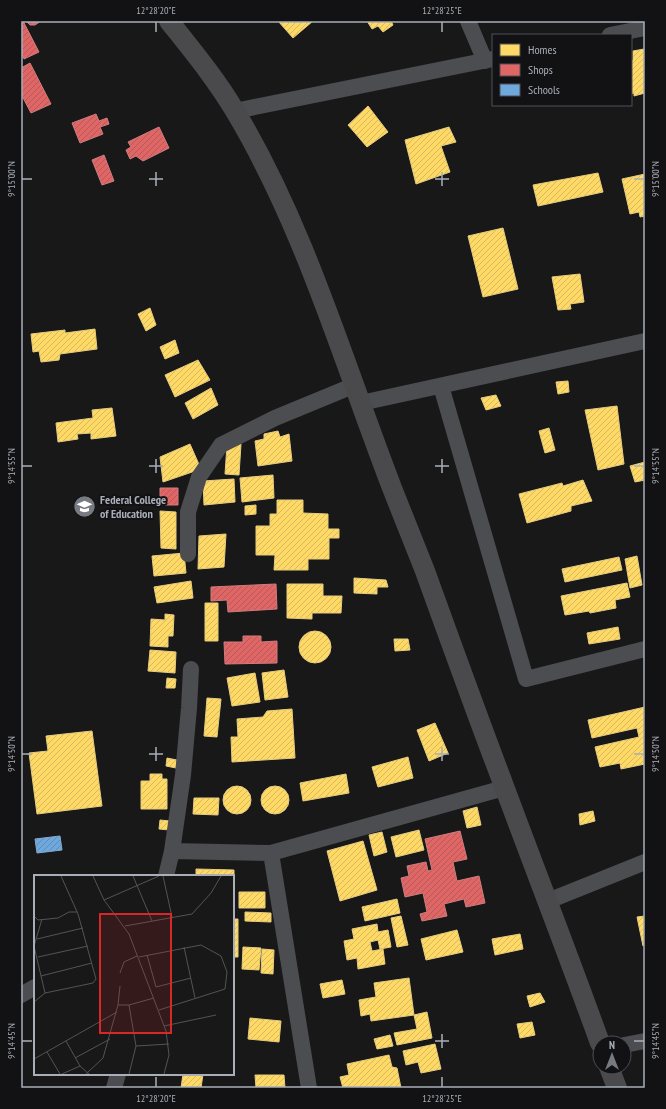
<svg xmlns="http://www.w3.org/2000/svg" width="666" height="1109" font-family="'PT Sans Narrow',sans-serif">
	<defs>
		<pattern id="homes-hatch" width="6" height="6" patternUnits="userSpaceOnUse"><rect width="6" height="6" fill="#ffd966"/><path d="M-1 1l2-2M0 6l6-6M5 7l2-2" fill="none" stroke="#d6b85d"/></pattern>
		<pattern id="shops-hatch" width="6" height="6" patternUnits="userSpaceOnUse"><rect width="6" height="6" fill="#e06666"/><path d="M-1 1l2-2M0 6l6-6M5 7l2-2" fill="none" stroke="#b55a5a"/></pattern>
		<pattern id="schools-hatch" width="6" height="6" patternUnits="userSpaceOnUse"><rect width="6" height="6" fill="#6fa8dc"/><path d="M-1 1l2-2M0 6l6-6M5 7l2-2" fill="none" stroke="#608bb3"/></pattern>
	</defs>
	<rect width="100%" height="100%" fill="#181818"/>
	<path fill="url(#homes-hatch)" stroke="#e5cc7f" d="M278 21H313L293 38Z
		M367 21H391L393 25 383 32 378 26 372 29Z
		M644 49 645 51V93L634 96V93L631 94V61L633 60V51Z
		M368 106 388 132 367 147 348 125Z
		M449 127 456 142 441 146 450 172 416 184 405 140Z
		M598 173 603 192 538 206 533 185Z
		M645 174V216L640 217 639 212 630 214 622 179Z
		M503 228 518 289 483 297 468 236Z
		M580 274 584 302 570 304 571 309 558 310 552 277Z
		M150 308 156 325 146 331 138 314Z
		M95 329 97 349 60 354 59 360 41 362 39 351 33 352 31 334 65 330V333Z
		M175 340 179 353 165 359 160 347Z
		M198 360 210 380 175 397 165 375Z
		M568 381 569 392 558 394 556 382Z
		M211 388 218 405 193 419 185 403Z
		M496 395 501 406 486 410 481 398Z
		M617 406 624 464 598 470 585 410Z
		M112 408 116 436 91 439V433L77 434 78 439 58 442 56 423 93 418 92 410Z
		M549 428 555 450 545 453 539 431Z
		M278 431 280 437 289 434 292 461 258 466 255 441 264 439V434Z
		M190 444 201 469 163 482 160 457Z
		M241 444 239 475 225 474 227 445Z
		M645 462V480L635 482 630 466Z
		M273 475 274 498 242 502 240 478Z
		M234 479 235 502 204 505 203 481Z
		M583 480 592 501 571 506V511L527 523 519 494 562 483 563 486Z
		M277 500H303V513L328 514V529H339V538H329V559H308V570H274L275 555H256V526H270V514H277Z
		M256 505V514L245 515V506Z
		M160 511 176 512V549L161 548Z
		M226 534 224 567 198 569 199 536Z
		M184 553 186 573 154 576 152 556Z
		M637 556 642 585 630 588 625 559Z
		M619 557 622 570 565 582 562 569Z
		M354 578 386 580 388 587H377V594L354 593Z
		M191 581 193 598 157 603 154 587Z
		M627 583 630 597 615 600 616 608 590 613 589 611 565 615 561 596Z
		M287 584H323V596H342L341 613H312V619L287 618Z
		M205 603H218V641H205Z
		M165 614 174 615 173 636H168V647L150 646 151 619 165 620Z
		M618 627 620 639 589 644 587 633Z
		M299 647a16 16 0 1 1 32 0a16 16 0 1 1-32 0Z
		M394 639H408L410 650 395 651Z
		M150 650 176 652 175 673 148 671Z
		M284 670 288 697 265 700 262 673Z
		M255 673 260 702 232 706 227 678Z
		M167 678 176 679 175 688H166Z
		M207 698 221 699 217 737 204 736Z
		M645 707V764L621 769 620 763 600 767 595 747 639 737 637 728 592 738 588 720Z
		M292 709 295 758 232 762 231 737H238L237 719 263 717 267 711Z
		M435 723 448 753 429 761 417 730Z
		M92 731 102 806 37 814 29 753 48 751 46 736Z
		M408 757 413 778 378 787 372 767Z
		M167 758 177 760 176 768 166 766Z
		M150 774H162V779H167V809H141V781H150Z
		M346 774 349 793 303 801 300 783Z
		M261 800a14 14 0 1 1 28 0a14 14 0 1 1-28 0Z
		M223 800a14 14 0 1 1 28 0a14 14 0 1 1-28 0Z
		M194 798H219L218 815 193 814Z
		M477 807 481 825 467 828 463 811Z
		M593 811 595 821 580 825 579 814Z
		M160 820 170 821 169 830 159 829Z
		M419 830 424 850 396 857 391 837Z
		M382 832 387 852 374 856 369 835Z
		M363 841 377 890 340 901 327 851Z
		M196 869 234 870V911L233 876H196Z
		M239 892H265V908H239Z
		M397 899 400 913 365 921 362 907Z
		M245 912 271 913V922L245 921Z
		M401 916 408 945 397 947 391 918Z
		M645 916V945L643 946 637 917Z
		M233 919H238V957H233Z
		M377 924 378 932 388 930 391 947 380 949 378 940 370 942 372 951 383 949 385 964 358 969 357 958 347 960 344 941 354 939 352 929Z
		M457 930 463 952 426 960 421 939Z
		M520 934 523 949 495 955 492 939Z
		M243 947 261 948 259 970 242 969Z
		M262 949 274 950 273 974 261 973Z
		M409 978 414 1015 371 1021 370 1014 361 1016 359 1000 376 997 374 983Z
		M342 980 345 994 323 998 320 984Z
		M540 993 545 1002 530 1007 527 996Z
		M427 1012 432 1038 397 1045 394 1033 417 1029 414 1015Z
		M250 1018 281 1021 279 1042 248 1039Z
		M532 1022 535 1035 520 1038 517 1024Z
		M390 1035 393 1046 377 1049 374 1039Z
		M435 1044 441 1069 421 1073 418 1062 406 1065 403 1051Z
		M389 1055 392 1067 397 1068 401 1088H343L340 1077 349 1075 347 1064Z
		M183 1074H203L201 1088H181Z
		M255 1075H284L285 1088H256Z"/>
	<path fill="url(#shops-hatch)" stroke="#d07c7f" d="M21 21H23L39 52 24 59 21 52Z
		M26 21H41L35 25H30Z
		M30 63 51 104 31 113 21 94V68Z
		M96 114 99 121 107 118 109 124 100 127 103 134 80 143 72 123Z
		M159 127 169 148 143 161 136 156 130 159 126 150 131 147 128 142Z
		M104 155 114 181 102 185 92 160Z
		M160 488H178V505H160Z
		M276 584 277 609 228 612 227 600 211 601V587Z
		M243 636H261V642L277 641V663L225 664 224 642H243Z
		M460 831 467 859 453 862 457 881 479 876 485 903 466 907 464 899 444 904 447 916 422 921 420 914 427 912 423 893 405 897 401 878 409 876 407 866 426 862 428 871 432 870 425 839Z"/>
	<path fill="url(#schools-hatch)" stroke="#80aad2" d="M60 836 62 850 37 853 35 839Z"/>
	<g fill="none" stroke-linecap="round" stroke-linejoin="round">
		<path stroke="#4c4d51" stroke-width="16" d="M468 21 485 61
			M610 35 645 28
			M235 111 493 59
			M441 386 526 679 645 649
			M361 403 645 341
			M188 554V512L199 477 221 445 275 418 355 385
			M172 851 183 775 189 708 191 669
			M271 853 309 1088
			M166 876 172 851 271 853 504 788
			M548 901 645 862
			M21 995 35 987
			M624 1045 645 1041
			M114 1088 118 1074"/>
		<path stroke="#4a4a4d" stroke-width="20" d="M169 21C192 50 216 79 235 111 305 228 343 361 392 488 403 515 414 543 425 571 451 643 477 715 504 786 536 872 569 957 600 1043
			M609 1067 617 1088"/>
	</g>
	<path fill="none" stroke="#a9aeb9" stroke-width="1.5" d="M156 22V32M442 22V32M156 172V186M442 172V186M22 179H32M149 179H163M435 179H449M634 179H644M156 459V473M442 459V473M22 466H32M149 466H163M435 466H449M634 466H644M156 747V761M442 747V761M22 754H32M149 754H163M435 754H449M634 754H644M442 1034V1048M22 1041H32M435 1041H449M634 1041H644M156 1077V1087M442 1077V1087"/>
	<defs>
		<symbol id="school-disc" viewBox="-11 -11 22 22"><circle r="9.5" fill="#767a81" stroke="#121214"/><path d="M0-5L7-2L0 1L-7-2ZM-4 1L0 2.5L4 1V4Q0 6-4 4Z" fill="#fff"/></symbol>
	</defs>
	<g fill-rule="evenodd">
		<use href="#school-disc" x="72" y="494" width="25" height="25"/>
	</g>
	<g text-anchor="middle" stroke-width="4" stroke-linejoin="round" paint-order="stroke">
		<g font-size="12" font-weight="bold" fill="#a9aeb9" stroke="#121214" text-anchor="start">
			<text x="100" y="504">Federal College<tspan x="100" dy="14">of Education</tspan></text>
		</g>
	</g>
	<g transform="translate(34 875)">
		<rect width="200" height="200" fill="#181818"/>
		<path fill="none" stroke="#525458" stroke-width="1" d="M59 1 70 25 95 59 132 156 135 180 130 199M99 1 118 46M129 1 138 42M70 25 125 1M0 41 4 45 24 43 35 37H43M8 44 0 71 11 118M91 51 158 39 177 18 187 1M3 64 49 53M150 72 161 123M113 80 122 112 157 103M4 82 54 71M105 82 167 70 187 81 193 97 191 114 125 135M86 98 90 87 103 81M7 101 58 88M0 127 11 118 59 108 62 104 44 39 27 1M84 130 86 111M95 130 102 171 95 199M130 151 182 140M32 166 46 191 55 199M102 171 135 169M13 177 26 199M41 183 76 164M0 184 83 137M28 199 46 191M52 199 69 183 84 130H95L120 123"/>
		<path fill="#d62828" fill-opacity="0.15" stroke="#d62828" stroke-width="2" d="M66 39H137V158H66Z"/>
		<rect width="200" height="200" fill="none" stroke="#a9aeb9" stroke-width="2"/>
	</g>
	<rect width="666" height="1109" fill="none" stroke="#121214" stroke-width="44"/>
	<rect x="492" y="34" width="140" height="72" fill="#121214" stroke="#4e5056"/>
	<rect x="500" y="44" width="20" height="12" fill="#ffd966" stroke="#4e5056"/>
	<text x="528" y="54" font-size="12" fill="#a9aeb9">Homes</text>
	<rect x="500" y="64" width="20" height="12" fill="#e06666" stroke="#4e5056"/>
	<text x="528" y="74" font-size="12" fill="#a9aeb9">Shops</text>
	<rect x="500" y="84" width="20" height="12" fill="#6fa8dc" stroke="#4e5056"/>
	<text x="528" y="94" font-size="12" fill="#a9aeb9">Schools</text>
	<g transform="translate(612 1055)"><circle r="19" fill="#121214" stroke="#4e5056"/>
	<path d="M0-3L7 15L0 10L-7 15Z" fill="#767a81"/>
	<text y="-6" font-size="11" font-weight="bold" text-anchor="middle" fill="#a9aeb9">N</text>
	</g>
	<rect x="22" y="22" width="622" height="1065" fill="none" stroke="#a9aeb9" stroke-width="1.5"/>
	<g font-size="10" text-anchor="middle" fill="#a9aeb9">
		<text x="156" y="14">12°28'20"E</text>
		<text x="442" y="14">12°28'25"E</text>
		<text transform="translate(11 179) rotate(-90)" y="4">9°15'00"N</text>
		<text transform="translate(655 179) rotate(-90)" y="4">9°15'00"N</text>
		<text transform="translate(11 466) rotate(-90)" y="4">9°14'55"N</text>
		<text transform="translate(655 466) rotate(-90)" y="4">9°14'55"N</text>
		<text transform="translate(11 754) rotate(-90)" y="4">9°14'50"N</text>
		<text transform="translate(655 754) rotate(-90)" y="4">9°14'50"N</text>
		<text transform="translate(11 1041) rotate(-90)" y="4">9°14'45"N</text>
		<text transform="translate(655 1041) rotate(-90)" y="4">9°14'45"N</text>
		<text x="156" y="1102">12°28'20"E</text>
		<text x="442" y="1102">12°28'25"E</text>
	</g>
</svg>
